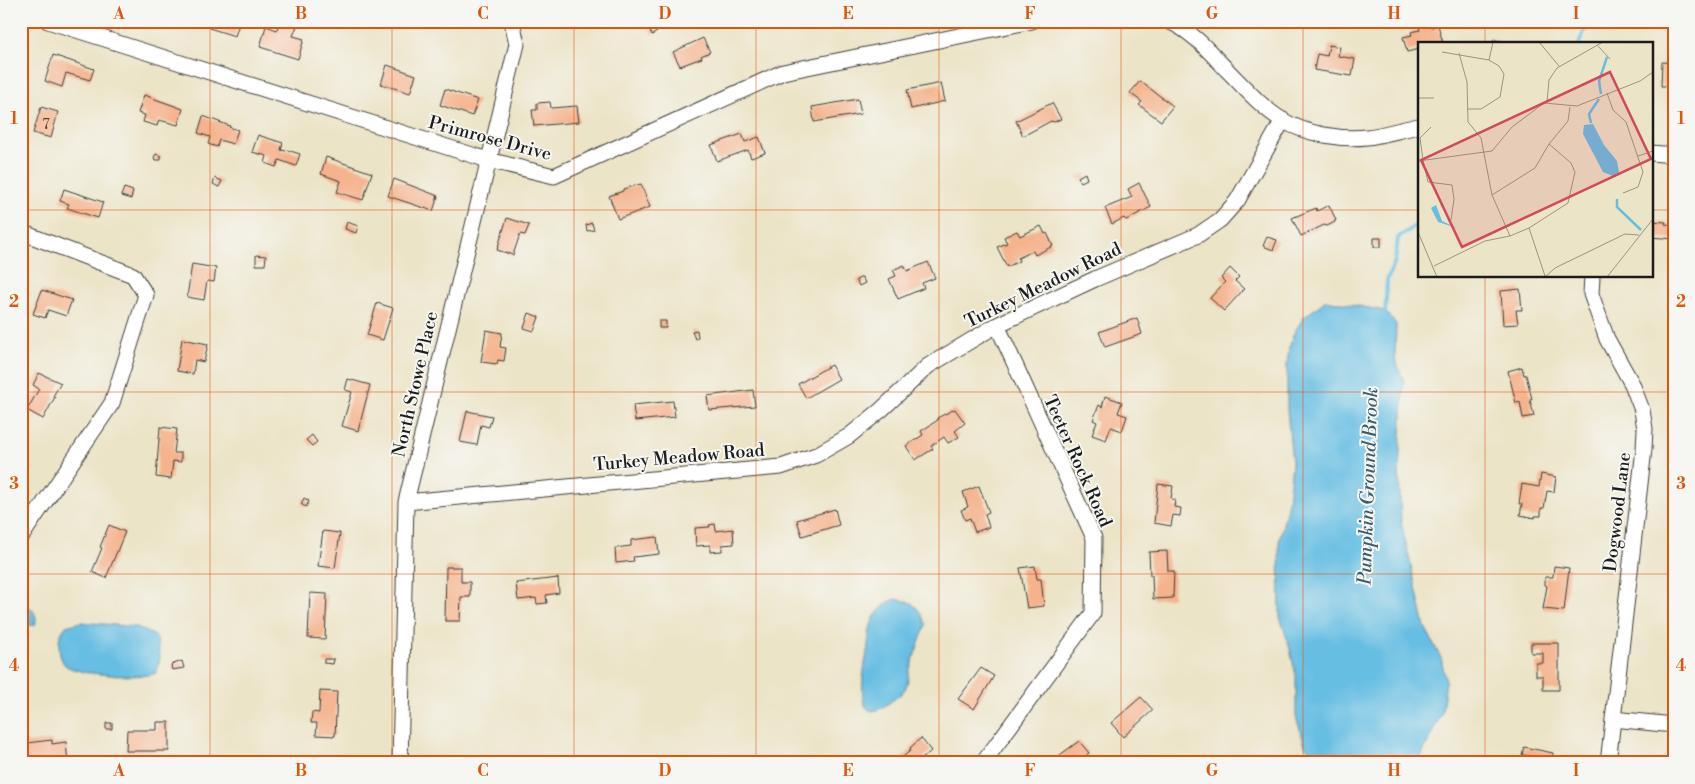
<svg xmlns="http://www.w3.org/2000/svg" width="1695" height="784" font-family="'Libre Bodoni',serif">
	<rect width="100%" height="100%" fill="#f6f6f2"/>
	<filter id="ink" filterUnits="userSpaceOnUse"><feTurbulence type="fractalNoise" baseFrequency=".02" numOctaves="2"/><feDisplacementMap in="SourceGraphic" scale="10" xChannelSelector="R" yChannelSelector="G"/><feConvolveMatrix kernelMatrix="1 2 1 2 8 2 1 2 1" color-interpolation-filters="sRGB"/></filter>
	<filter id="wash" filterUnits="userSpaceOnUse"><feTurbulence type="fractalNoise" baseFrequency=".0096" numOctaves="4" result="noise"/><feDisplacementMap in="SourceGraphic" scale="20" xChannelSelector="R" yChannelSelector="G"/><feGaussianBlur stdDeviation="1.12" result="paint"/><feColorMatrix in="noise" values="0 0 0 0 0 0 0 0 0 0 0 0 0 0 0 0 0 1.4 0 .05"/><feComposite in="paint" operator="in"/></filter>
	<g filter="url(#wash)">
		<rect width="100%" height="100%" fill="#ece4c7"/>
		<path fill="#66bee3" stroke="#416d80" d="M1326 300 1385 311 1396 324 1395 358 1404 382 1399 471 1401 522 1425 627 1441 658 1446 681 1442 712 1418 763H1317L1305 745 1296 717V676L1289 645 1280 617 1279 542 1288 502 1292 462 1287 410V364L1289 348 1294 333 1303 318Z
			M895 599C916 602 919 608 926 625 920 640 914 656 909 672 908 677 908 682 906 687 903 694 893 700 886 705 852 730 864 667 867 653 869 641 868 627 875 616 880 609 887 602 895 599Z
			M21 600C30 606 39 614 35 625L21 626Z
			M81 622 137 627 155 636 157 639 160 658 156 673C144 679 75 675 65 665 59 659 58 643 60 635L66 626Z"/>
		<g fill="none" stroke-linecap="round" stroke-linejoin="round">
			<path stroke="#66bee3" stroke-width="4" d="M1579 44 1586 27 1592 21
				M1385 315 1387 280 1395 261 1398 238 1419 223"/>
		</g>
		<g id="blocks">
			<path fill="#f5b38d" d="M211 21H240L235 36 209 28Z
				M279 21 297 26 293 36 304 39 298 59 260 47 266 26 277 30Z
				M782 21H797V22L783 25Z
				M1404 21H1414V23L1407 27 1404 24Z
				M1423 21H1429L1431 27 1438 25 1443 43 1419 44V49L1407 52 1403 37 1412 35 1411 32 1420 30 1418 22Z
				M654 26 657 32 652 35 649 29Z
				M703 38 710 52 701 56 702 58 680 66 673 52Z
				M1494 39 1506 44H1492Z
				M1329 45 1340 47 1338 56 1355 59 1352 76 1314 70 1317 54 1327 56Z
				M53 55 94 69 90 80 66 73 62 87 45 81Z
				M1662 62 1674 63V89H1671V86H1661Z
				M387 65 416 75 410 93 381 84Z
				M1140 81 1173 106 1161 121 1139 105 1142 102 1130 93Z
				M941 83 945 101 911 109 907 90Z
				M445 89 478 100 472 116 440 105Z
				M144 95 183 109 178 125 159 120 157 126 143 122 145 115 138 113Z
				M858 99 861 114 814 122 812 107Z
				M550 102 551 108 577 106 579 122 534 126 532 110H537V103Z
				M1052 103 1061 119 1054 122 1051 121 1023 136 1016 121Z
				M41 107 58 112 51 138 33 133Z
				M203 116 230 126 229 127 238 130 233 144 219 140 217 147 208 144 210 137 198 133Z
				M742 134 745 142 759 137 765 153 751 158 748 150 717 161 711 145Z
				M258 135 283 143 281 150 286 151 287 150 300 154 296 166 279 160 276 167 265 163 267 156 252 152Z
				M156 154 161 156V160H155L154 157Z
				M326 157 372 173 363 200 337 192 341 181 321 174Z
				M1085 173 1087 179 1081 182 1078 177Z
				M215 178 222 181 219 187 213 184Z
				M394 179 438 196 433 211 388 196Z
				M1139 183 1151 207 1126 220 1124 218 1112 224 1105 208 1132 197 1128 189Z
				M641 184 650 207 618 219 609 196 623 191V189Z
				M124 188 133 191 131 199 121 196Z
				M64 189 103 202 98 218 67 208 69 204 60 201Z
				M1329 205 1336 220H1335V222L1327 226 1324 225 1301 236 1292 218 1316 208 1317 211Z
				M507 218 529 225 525 235 520 234 513 255 497 250Z
				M1651 221 1666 222 1665 224 1674 225V239L1651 237Z
				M347 222 358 226 356 233 345 229Z
				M592 223 594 230 587 231 586 225Z
				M1041 226 1045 234 1047 233 1053 246 1035 255 1033 251 1018 258 1019 261 1007 267 997 247 1007 243 1004 237 1017 231 1020 236Z
				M1267 237 1277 240 1273 250 1263 246Z
				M1374 238H1381V247H1374Z
				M256 255 266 256 265 265H256Z
				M928 262 935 278 922 283 924 288 898 299 889 279 896 276 893 270 904 265 907 271Z
				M192 264 216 268 214 282 207 281 204 300 187 297Z
				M1230 268 1239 277 1235 281 1244 289 1224 311 1210 298 1225 282 1221 278Z
				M862 277 865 283 859 286 856 280Z
				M1520 289 1522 310H1516L1518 324 1503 325 1501 291Z
				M42 290 72 300 66 316 48 310 45 318 33 314Z
				M377 303 393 308 383 340 367 335Z
				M529 313 539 317 534 331 524 328Z
				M1137 318 1142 334 1105 347 1099 332Z
				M659 321H666V328H659Z
				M486 330 502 333 500 347 506 348 504 361 498 360 497 364 481 362Z
				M697 330 698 337 695 339 692 331Z
				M182 339 208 344 204 362 195 360 193 374 177 371Z
				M831 365 839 379 806 398 798 384Z
				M1522 367 1524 375H1526L1532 399 1530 400 1534 416 1523 418 1520 402 1516 403 1508 371Z
				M39 373 61 383 53 396 55 397 43 419 27 410 39 389 33 385Z
				M348 379 370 385 358 431 342 426 352 392 345 390Z
				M753 390 755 406 709 410 707 396Z
				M1105 396 1122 402 1118 413 1127 416 1122 431 1111 427 1106 440 1092 435 1097 422 1093 420 1099 405 1102 407Z
				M673 401 675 417 635 421 633 405Z
				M955 409 965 423 955 431 959 437 948 443 944 437 931 446 933 449 915 460 906 446 923 435 921 431 938 420 937 418Z
				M467 411 492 416 489 427 481 425 477 445 460 442Z
				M160 427 177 429 174 453H181V462L173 461 171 479 156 477Z
				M312 435 317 442 312 446 306 440Z
				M1541 474 1556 477 1554 492 1547 491 1544 508H1541V516H1535V518L1520 515 1522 504H1519L1522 484 1539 487Z
				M1158 484 1173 486 1171 499 1175 500 1174 507 1181 508 1180 516 1173 515 1171 526 1154 523Z
				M979 486 989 512 985 514 989 527 975 532 970 518 965 520 961 510 968 507 963 492Z
				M304 498 309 501 306 507 301 504Z
				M835 509 839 525 802 536 797 520Z
				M715 524 716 531 733 529 734 544 722 545V551L710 552V545L696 546 695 528 710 527 709 525Z
				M109 525 125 532 106 578 92 572 102 548 100 547Z
				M323 531 340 533 335 568 318 566Z
				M657 537 659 554 633 557 634 561 616 563 615 548 631 546V540Z
				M1167 551 1168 571H1174L1173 598 1153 599 1152 575H1150L1149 552Z
				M1035 566 1037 579H1041L1044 606 1027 608 1020 568Z
				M1554 566 1569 568 1564 611 1543 609 1547 586 1545 585V577H1553Z
				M446 567H461V582H470V597H461L460 621H445Z
				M558 578 559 593 546 595 547 603 537 604 536 598 518 600 516 583Z
				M310 593 327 594 325 639 308 638Z
				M1531 643H1559V690H1543V676H1536V663H1543V653H1531Z
				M324 659H334L333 664 324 663Z
				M182 661 184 668 172 670 171 665Z
				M981 668 994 676 974 709 958 699Z
				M320 691 337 692 335 736 316 735 317 723H311L312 712 319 713Z
				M1141 697 1153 710 1123 737 1111 723Z
				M157 722H169V751H126L127 730H157Z
				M106 723H112V729H106Z
				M921 738 931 751 921 760 923 763H896L911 750 910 748Z
				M21 739H26V743L52 740V744L66 742 68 763H52V760L21 763Z
				M1079 741 1089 753 1077 763H1049Z
				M1524 747 1553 753 1552 763H1529L1530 756 1522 755Z"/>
		</g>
	</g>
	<g filter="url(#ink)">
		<use href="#blocks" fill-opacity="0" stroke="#3b3a36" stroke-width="1"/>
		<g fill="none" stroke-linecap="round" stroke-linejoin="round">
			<defs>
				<path id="minor" d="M48 21 488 160 554 176 783 72 1032 21
					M1168 21C1191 30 1209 51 1226 69 1244 87 1261 107 1282 120 1306 134 1340 140 1367 137 1384 135 1402 129 1419 126
					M1651 153 1674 155
					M21 232 133 275 146 295 112 403 21 537
					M1592 276 1591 294 1607 339 1632 384 1642 410 1645 429 1644 449 1608 763
					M406 502 781 467 816 455 849 436 881 410 928 366 997 325 1095 279 1198 235 1220 220 1237 201 1283 120
					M1613 719 1674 725
					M400 763 406 502 517 44 512 21
					M983 763 1093 613 1094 538 997 325"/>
			</defs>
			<use href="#minor" stroke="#3b3a36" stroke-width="17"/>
			<use href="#minor" stroke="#fff" stroke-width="15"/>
		</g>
	</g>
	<path fill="none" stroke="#de560d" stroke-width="1" stroke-opacity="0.55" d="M210 21V763M392 21V763M574 21V763M756 21V763M939 21V763M1121 21V763M1303 21V763M1485 21V44M21 210H1419M1651 210H1674M1485 276V763M21 392H1674M21 574H1674"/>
	<g text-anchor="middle" stroke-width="4" stroke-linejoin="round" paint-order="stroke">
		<g font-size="15" fill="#524238">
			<text x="46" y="129">7</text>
		</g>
		<g font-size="18" fill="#1c1c1c" stroke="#f6f6f2">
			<text transform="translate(490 138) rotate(15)" y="6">Primrose Drive</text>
			<text transform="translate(1043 285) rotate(-26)" y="6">Turkey Meadow Road</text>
			<text transform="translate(415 384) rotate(-77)" y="6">North Stowe Place</text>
			<text transform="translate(679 457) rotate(-5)" y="6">Turkey Meadow Road</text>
			<text transform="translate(1078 461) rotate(66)" y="6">Teeter Rock Road</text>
			<text transform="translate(1617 512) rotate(-83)" y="6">Dogwood Lane</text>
		</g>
		<g font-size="19" font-style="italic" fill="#3a5d6c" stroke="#f6f6f2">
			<text transform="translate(1367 486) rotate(-88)" y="7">Pumpkin Ground Brook</text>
		</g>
	</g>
	<g transform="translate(1418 42)">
		<rect width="235" height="235" fill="#ece4c7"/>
		<path d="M175 82 186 103 199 119 201 130 197 135 185 130 165 92 166 83ZM18 163 24 179 39 186 20 180 13 166Z" fill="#66bee3"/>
		<path fill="none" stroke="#66bee3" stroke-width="2.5" d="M183 52 181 39 189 15M173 81 171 72 181 57M199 157V165L223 188"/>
		<path fill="none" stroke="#999483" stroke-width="1" d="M121 0 141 24M180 4 192 17M24 10 71 18 81 24 86 32 82 55 63 67H49M41 11 49 40 50 80 63 96 74 153 92 194M71 18 75 0M189 51 195 68 208 80 225 130 220 145 205 151M0 56H16M129 60 131 38 139 26 185 0M13 85 2 96 5 118 10 140 34 143 36 157 33 178M220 114 235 109M0 119 74 109 94 85 126 61 159 64 222 39 235 30M74 153 117 126 131 102 150 79 152 65M111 186 127 234M0 190 19 235M16 224 67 199 92 194 111 186 150 161 157 130 153 121 131 102M127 235 137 226 207 192 221 193M189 235 235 177"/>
		<path fill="#d1495b" fill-opacity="0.15" stroke="#d1495b" stroke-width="2.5" d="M192 30 233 117 44 205 3 118Z"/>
		<rect width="235" height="235" fill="none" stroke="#1c1c1c" stroke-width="2.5"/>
	</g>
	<rect width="1695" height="784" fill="none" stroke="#f6f6f2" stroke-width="55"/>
	<rect x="28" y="28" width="1640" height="728" fill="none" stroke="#de560d" stroke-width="2"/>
	<g font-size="16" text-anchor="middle" font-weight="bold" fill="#de560d">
		<text x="119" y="19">A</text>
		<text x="301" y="19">B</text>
		<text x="483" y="19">C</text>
		<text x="665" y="19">D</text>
		<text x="848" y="19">E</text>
		<text x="1030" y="19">F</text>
		<text x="1212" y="19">G</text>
		<text x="1394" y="19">H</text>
		<text x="1576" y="19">I</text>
		<text x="14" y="124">1</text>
		<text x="1681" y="124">1</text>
		<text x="14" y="307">2</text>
		<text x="1681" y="307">2</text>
		<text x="14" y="489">3</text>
		<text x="1681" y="489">3</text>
		<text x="14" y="671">4</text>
		<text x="1681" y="671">4</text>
		<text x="119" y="776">A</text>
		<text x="301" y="776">B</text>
		<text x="483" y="776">C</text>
		<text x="665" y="776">D</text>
		<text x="848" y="776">E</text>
		<text x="1030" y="776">F</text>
		<text x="1212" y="776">G</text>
		<text x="1394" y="776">H</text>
		<text x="1576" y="776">I</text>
	</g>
</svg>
